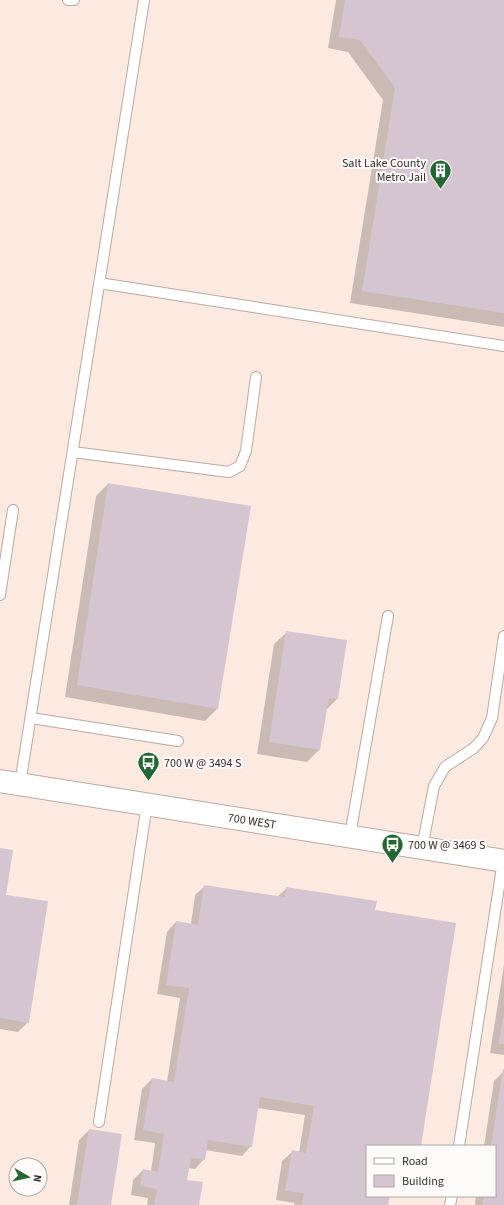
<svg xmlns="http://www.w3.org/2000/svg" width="504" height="1205" font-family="'Source Sans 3',sans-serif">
	<rect width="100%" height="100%" fill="#fceae1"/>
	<path fill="#0003" d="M336 0H504V327L350 303 383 100 348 52 328 48Z
		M108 484 217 709 205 721 65 697 96 496Z
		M287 632 337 699 326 710 319 750 307 762 257 754 274 644Z
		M0 849 4 895 28 1022 18 1032 0 1029Z
		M205 886 277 897 287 888 374 911 420 1146H367V1196H389L387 1205H294L295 1203 276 1200 282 1161 292 1152 299 1153 305 1115 257 1108 251 1146 242 1156 205 1150 204 1159 195 1169 188 1168 186 1181 198 1205H147L148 1198 131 1195 133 1180 143 1170 151 1172 155 1143 134 1140 142 1089 152 1079 167 1082 180 998 157 994 167 932 176 922 191 924 195 895Z
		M504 965V1055L490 1053Z
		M503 1072 504 1205H475L476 1196H495V1146H484L494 1081Z
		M89 1130 110 1205H69L79 1140Z"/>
	<path fill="#d4c5d0" d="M345 0H504V313L362 291 395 88 360 40 339 37Z
		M108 483 251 506 218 709 77 685Z
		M286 631 347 640 338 699 329 698 320 750 269 742Z
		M0 848 13 850 6 895 48 901 29 1023 0 1018Z
		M204 885 285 897 286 887 377 901 375 910 456 923 421 1146H367V1196H390L388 1205H302L304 1193 285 1191 292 1150 306 1153 314 1106 260 1097 252 1147 208 1140 205 1160 191 1158 187 1180 203 1182 199 1205H154L157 1189 140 1186 143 1169 158 1172 164 1134 143 1130 152 1078 174 1082 189 988 166 985 176 921 198 925Z
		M503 1018H504V1044H499Z
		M503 1069H504V1205H482L484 1196H495V1146H491Z
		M89 1129 122 1134 111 1205H77Z"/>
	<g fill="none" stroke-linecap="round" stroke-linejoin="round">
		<defs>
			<path id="service" d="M68 0H74
				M99 283 504 346
				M73 452 229 472 240 466 246 451 256 377
				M0 595 13 510
				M31 718 178 741
				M20 784 144 0
				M350 836 388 616
				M422 848 434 786 445 767 474 748 483 738 492 718 504 636
				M99 1122 147 804
				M459 1146 503 861
				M450 1205 452 1196"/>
			<path id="tertiary" d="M0 781 504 861"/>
		</defs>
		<use href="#service" stroke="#baa9a1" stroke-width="12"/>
		<use href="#tertiary" stroke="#baa9a1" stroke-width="24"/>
		<use href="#service" stroke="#fff" stroke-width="10"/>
		<use href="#tertiary" stroke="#fff" stroke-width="22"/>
	</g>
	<defs>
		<symbol id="building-pin" viewBox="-11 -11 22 30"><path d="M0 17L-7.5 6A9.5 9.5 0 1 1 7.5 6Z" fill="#236733" stroke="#fefaf9"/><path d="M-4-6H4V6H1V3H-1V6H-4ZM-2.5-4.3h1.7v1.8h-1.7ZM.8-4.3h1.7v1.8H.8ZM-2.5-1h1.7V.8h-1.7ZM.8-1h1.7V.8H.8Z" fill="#fff"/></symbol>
		<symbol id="bus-pin" viewBox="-11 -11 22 30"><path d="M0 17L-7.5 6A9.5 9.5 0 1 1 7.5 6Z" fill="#236733" stroke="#fefaf9"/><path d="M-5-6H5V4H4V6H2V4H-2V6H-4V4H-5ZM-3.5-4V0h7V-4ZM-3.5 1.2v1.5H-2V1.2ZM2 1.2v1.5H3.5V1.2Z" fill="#fff"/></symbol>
	</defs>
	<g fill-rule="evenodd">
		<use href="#building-pin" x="428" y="158" width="25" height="34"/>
		<use href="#bus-pin" x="136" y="750" width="25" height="34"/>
		<use href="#bus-pin" x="380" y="832" width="25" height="34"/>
	</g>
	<g text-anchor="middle" stroke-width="4" stroke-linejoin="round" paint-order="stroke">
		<g font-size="12" fill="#352e2b" stroke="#fefaf9" text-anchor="start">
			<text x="426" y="167" text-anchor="end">Salt Lake County<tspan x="426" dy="14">Metro Jail</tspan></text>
			<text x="164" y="767">700 W @ 3494 S</text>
			<text x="408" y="849">700 W @ 3469 S</text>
		</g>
		<g font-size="12" fill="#352e2b" stroke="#fefaf9">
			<text transform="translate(252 821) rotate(9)" y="4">700 WEST</text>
		</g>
	</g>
	<rect x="366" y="1145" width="130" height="52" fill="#fefaf9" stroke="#aea8a7"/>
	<rect x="374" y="1158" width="20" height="6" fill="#ffffff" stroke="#aea8a7"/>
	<text x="402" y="1165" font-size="12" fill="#352e2b">Road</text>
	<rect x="374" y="1175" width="20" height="12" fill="#d4c5d0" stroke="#aea8a7"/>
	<text x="402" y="1185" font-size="12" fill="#352e2b">Building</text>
	<g transform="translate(28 1177) rotate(99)"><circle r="19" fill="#fefaf9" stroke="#aea8a7"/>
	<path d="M0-3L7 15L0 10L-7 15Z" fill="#236733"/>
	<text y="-6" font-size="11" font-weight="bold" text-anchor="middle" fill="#352e2b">N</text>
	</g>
</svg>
